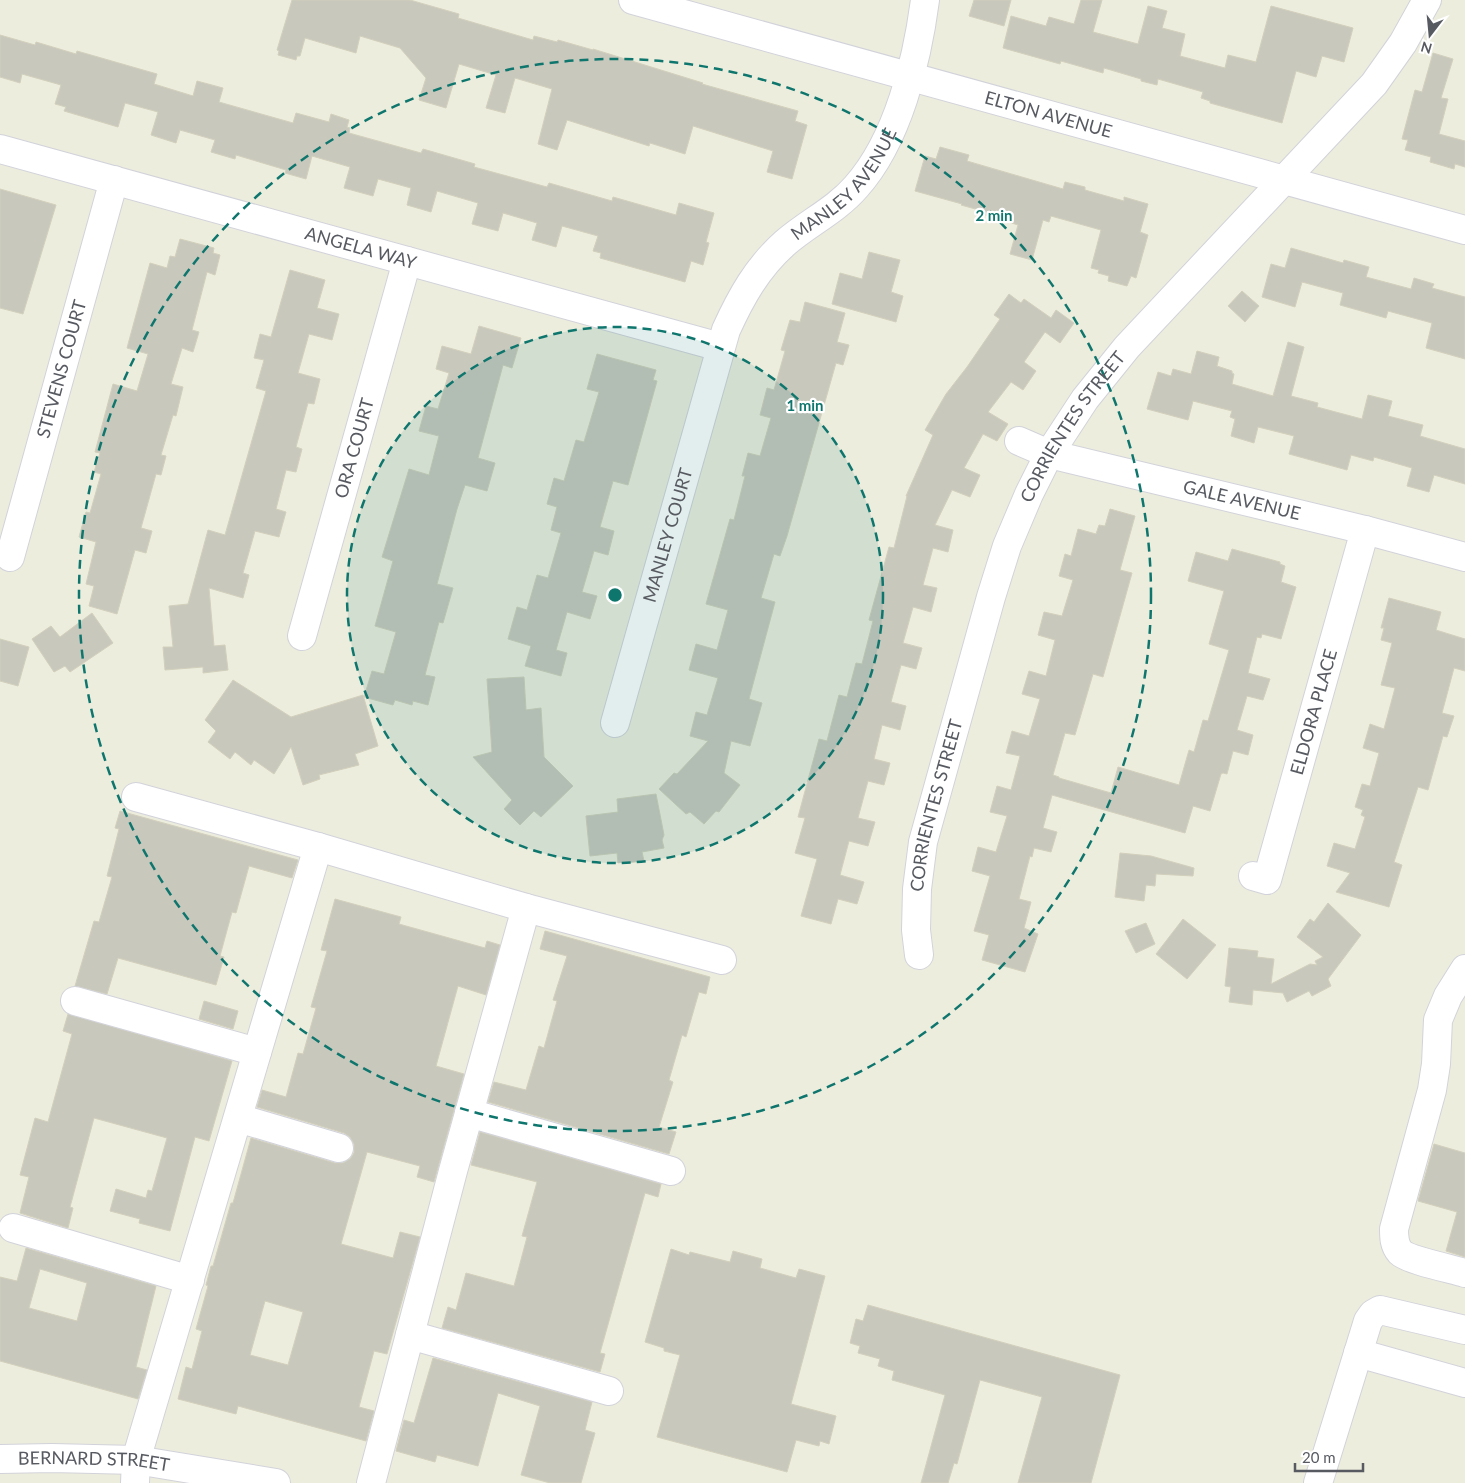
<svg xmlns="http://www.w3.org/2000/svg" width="1465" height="1483" font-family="Lato,sans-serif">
	<rect width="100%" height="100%" fill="#ededde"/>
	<path fill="#c9c8bd" stroke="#d2d0bc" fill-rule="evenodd" d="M292 0H410L459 14 458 18 533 40 534 36 557 42 558 40 593 50V49L703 83 702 84 798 111 795 121 807 125 792 179 767 172 773 151 693 126 685 154 650 143 649 146 567 120 557 150 538 144 552 89 515 78 505 113 486 108 496 75 459 64 446 108 419 100 426 78 400 48 360 36 356 53 305 38 300 56H297L296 60 278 55 279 51 277 50Z
		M974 0H1011L1004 26 969 16Z
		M1081 0H1102L1093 32 1138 44 1148 6 1167 11 1162 28 1185 34 1180 56 1225 68 1228 55 1256 62 1271 6 1353 28 1344 62 1322 56 1316 77 1296 71 1282 123 1210 103V101L1201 98 1203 92 1158 79 1157 85 1141 81V79L1104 68 1103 73 1061 61 1060 64 1003 48 1011 16 1046 26 1049 17 1074 24Z
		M0 35 35 45 36 42 76 54 77 51 157 74 154 84 193 96 197 81 223 88 219 102 293 123 296 113 329 122 331 114 349 120 347 127 350 128 349 133 421 153 423 149 475 164 474 167 547 187 549 183 612 201 613 197 676 215 679 203 714 213 706 242 709 243 703 265 691 261 685 282 600 258 601 253 593 251 598 236 562 226 556 247 532 240 537 223 503 213 498 231 472 224 478 203 437 191 431 212 407 205 411 188 378 179 373 196 344 188 350 167 312 156 306 179 285 173 286 170 236 155 235 159 211 152 215 140 180 130 176 143 151 135 158 112 125 103 118 127 64 111 66 107 55 104 61 85 22 74 20 83 0 77Z
		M1433 53 1453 59 1441 98 1448 99 1439 134 1465 141V167L1455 164 1454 169 1430 162 1431 157 1405 150 1408 140 1402 139 1415 90 1422 92Z
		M940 147 969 155 967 161 1063 189 1065 182 1085 187V190L1124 201V197L1148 204 1140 232 1148 235 1136 278 1131 276 1127 286 1108 281 1109 276 1098 273 1099 270 1091 268 1101 230 1051 216 1049 222 1043 220 1032 260 1010 254 1018 225 979 213V210L961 205 962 204 915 191 925 156 936 159Z
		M0 189 56 205 23 314 0 308Z
		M180 239 214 248 213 253 220 255 215 275 207 272 192 330 199 332 193 352 182 348 171 384 183 387 176 416 173 415 161 455 166 456 161 475 156 474 141 528 152 531 146 553 135 550 117 614 89 606 94 586 86 584 96 542 79 537 86 512 90 513 101 474 94 472 100 453 95 452 113 384 137 391 148 354 127 348 150 263 167 268 170 256 175 257Z
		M1291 248 1343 263 1344 260 1369 267 1366 277 1411 289 1414 278 1434 284 1432 288 1465 297V359L1426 348 1432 323 1388 311 1386 318 1340 305 1343 293 1302 282 1295 307 1262 297 1271 264 1285 268Z
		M869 252 900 260 891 292 903 296 896 322 832 304 840 273 862 279Z
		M290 270 325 280 317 308 339 314 332 340 309 334 298 373 320 379 314 404 308 403 296 447 302 449 296 472 286 470 276 509 286 512 279 537 255 531 243 573 249 575 243 598 209 588 214 646 225 645 228 670 203 673V667L165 670 163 647H173L169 606 188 604 208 530 225 535 266 391 256 388 264 360 254 358 260 334 271 337Z
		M1242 291 1259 306 1245 322 1228 306Z
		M1009 294 1021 303 1024 299 1051 318 1056 310 1074 323 1060 343 1045 332 1024 362 1036 371 1023 390 1011 382 988 412 1008 424 997 441 983 434 964 468 980 475 970 497 952 490 935 525 953 530 948 552 933 548 923 585 937 588 931 612 913 607 903 643 922 648 916 669 901 665 891 702 906 706 900 730 882 725 874 759 890 763 884 785 868 781 858 818 875 822 868 846 849 841 840 875 864 882 857 904 838 899 831 924 801 916 817 859 795 853 805 818 798 817 819 739 827 741 839 695 847 697 856 663 862 664 873 621 869 620 889 547 894 548 907 496H906L933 435 925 430 946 394 967 367 1000 319 994 315Z
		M805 302 845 313 837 342 849 345 843 365 836 363 787 536 780 556 774 554 761 598 775 602 749 699 762 703 750 746 731 741 724 773 740 785 719 812 716 811 704 824 690 812 686 814 659 789 674 773 677 774 708 741 690 736 696 712 707 715 718 678 689 670 696 644 717 650 728 610 706 604 730 519 734 520 745 476H742L748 453 760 456 771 418 760 415 767 388 774 390 785 351 781 350 790 320 800 322Z
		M479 326 521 338 512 368 503 365 478 458 495 463 487 491 465 485 457 509 437 584 453 588 443 623 439 622 425 675 435 677 428 705 413 701 412 705 395 700 393 705 364 697 372 671 384 674 396 632 375 626 393 561 382 557 409 469 429 475 439 436 419 431 426 406 438 409 449 373 436 369 442 346 471 354Z
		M1288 342 1304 347 1291 396 1318 403 1317 407 1362 419 1368 395 1392 401 1388 416 1423 425 1420 436 1465 449V484L1434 475 1429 492 1407 486 1412 468 1374 457 1373 461 1351 455 1347 470 1289 454 1294 436 1258 427 1254 443 1231 436 1235 419 1230 417 1232 411 1193 401 1188 420 1147 409 1158 372 1171 376 1173 369 1191 374 1197 351 1219 357 1217 366 1232 371V373L1234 374 1232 384 1273 396Z
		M597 354 656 370 653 380 657 381 628 485 613 481 600 527 614 531 608 555 594 551 582 592 597 596 590 619 567 612 556 650 567 653 561 676 525 666 531 646 508 639 517 607 527 610 537 575 548 578 561 533 551 530 557 507 547 504 554 478 564 481 576 440 584 442 599 392 587 389Z
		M1110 509 1135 516 1120 570 1132 573 1103 677 1093 674 1075 735 1065 733 1053 775 1059 777V778L1111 793 1118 767 1179 785 1189 750 1194 752 1203 720 1208 721 1229 650 1209 644 1224 591 1188 581 1196 552 1228 561 1232 549 1280 562V564L1285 566 1281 582 1296 587 1281 639 1262 634 1261 638 1257 637 1248 673 1270 679 1263 700 1247 696 1237 730 1253 735 1248 755 1233 751 1227 774 1223 773 1221 774 1210 811 1193 806 1185 833 1052 795 1043 828 1057 832 1051 852 1034 848 1032 857 1030 856 1019 899 1031 902 1024 928 1038 934 1025 972 982 960 989 935 974 931 990 876 972 871 978 847 996 852 1007 816 990 812 997 786 1011 790 1020 756 1006 753 1012 731 1029 736 1040 699 1022 694 1029 671 1046 676 1055 640 1038 635 1044 612 1062 616 1073 580 1059 576 1065 554 1071 556 1078 529 1096 534 1099 525 1105 526Z
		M1389 598 1441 612 1436 630 1465 639V671L1454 668 1442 713 1454 716 1447 737 1443 736 1428 790 1418 787 1394 862 1402 865 1389 907 1336 892 1350 873 1327 866 1334 843 1355 849 1365 817 1361 815 1363 810 1355 807 1362 784 1370 786 1379 753 1363 748 1370 724 1384 729 1395 688 1381 685 1392 643 1381 640 1384 628H1381Z
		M92 613 113 643 70 672 65 666 54 672 32 639 51 626 60 637Z
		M0 639 29 647 18 686 0 681Z
		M524 677 526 710 541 708 544 757 573 786 541 817 534 811 520 825 504 809 512 800 473 757 492 752 487 679Z
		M233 680 291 717 363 695 378 746 355 754 359 765 319 775 320 779 303 785 291 747 274 774 254 760 251 765 235 752 230 759 208 742 216 731 205 720Z
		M656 794 664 835 662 840 664 848 642 852 644 861 626 863 625 862 618 863 617 853 590 856 586 816 618 812 617 799Z
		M120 811 298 860 292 878 249 866 236 913 232 912 220 956 224 957 216 985 118 958 107 994 75 986 94 921 99 922 112 877 107 876 119 829 115 828Z
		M1120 853 1151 856 1194 868 1193 876 1156 874 1155 886 1146 885 1144 901 1115 897Z
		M335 899 401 917 399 924 485 948 487 941 500 945 486 995 458 986 436 1066 464 1074 434 1182 417 1177 420 1166 367 1152 341 1244 393 1258 400 1232 420 1237 387 1354 374 1351 359 1407 374 1411 366 1441 238 1406 236 1414 178 1399 186 1367 192 1369 202 1331 196 1329 208 1286 206 1285 211 1266H213L231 1203H233L251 1138 335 1163H343L350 1159 354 1153V1144L350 1137 344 1133 257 1107 262 1090 286 1097 298 1053 303 1054 316 1008 311 1007 327 951 321 950ZM265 1301 303 1312 288 1365 250 1355Z
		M1328 903 1361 935 1328 979 1331 986 1312 996 1309 991 1287 1002 1283 993 1253 990 1252 1005 1229 1002 1231 987 1225 986 1229 948 1258 951 1257 957 1274 959 1271 984 1310 964 1317 965 1315 961 1323 957 1297 937 1310 919 1314 922Z
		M1183 919 1216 945 1187 979 1156 954Z
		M1146 923 1155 944 1136 953 1125 931Z
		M545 931 710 977 706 994 699 992 686 1037 682 1035 669 1080 673 1082 659 1127 676 1132 669 1154 488 1102 494 1082 526 1090 539 1046 544 1048 557 1001 553 1000 567 956 540 949Z
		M204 1001 238 1011 233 1029 199 1019Z
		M68 1014 232 1061 209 1141 195 1137 170 1231 139 1223 140 1219 110 1211 116 1189 146 1198 148 1190 152 1191 167 1138 94 1118 70 1207 73 1208 68 1228 20 1213 29 1177 20 1175 35 1118 48 1122 72 1034 63 1031Z
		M480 1132 661 1184 658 1197 645 1193 600 1353 605 1354 600 1372 442 1328 448 1307 456 1310 466 1273 514 1286 527 1237 522 1236 537 1182 471 1165Z
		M1434 1144 1465 1153V1257L1446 1251 1457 1212 1418 1201Z
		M26 1248 156 1286 136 1367 147 1370 138 1399 0 1361V1277L17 1281ZM40 1269 87 1283 77 1321 29 1308Z
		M671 1249 689 1255 690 1252 730 1262 733 1251 762 1259 760 1268 796 1278 799 1269 825 1276 791 1404 836 1416 829 1444 820 1441 819 1446 796 1440 787 1472 657 1437 680 1355 664 1351V1348L645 1342Z
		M868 1305 1120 1375 1091 1483H1018L1042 1397 980 1380 957 1464 954 1463 948 1483H921L945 1395 892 1380 894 1371 878 1366 880 1359 858 1353 860 1346 850 1343 856 1319 863 1321Z
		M433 1358 592 1402 585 1430 595 1433 581 1483H550L521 1475 540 1406 498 1393 478 1466 437 1455 435 1462 396 1451 404 1420 414 1423Z"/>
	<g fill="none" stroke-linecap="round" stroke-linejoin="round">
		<defs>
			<g id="minor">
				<path id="s1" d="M633 0 1465 230"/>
				<path id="s2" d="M0 149 720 347"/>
				<path id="s3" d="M1019 441 1049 454 1365 530 1465 557"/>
				<path id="s4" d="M10 557 114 180"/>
				<path id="s5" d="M302 636 407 261"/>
				<path id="s6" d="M615 723 726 330C741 297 757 268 785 243 808 223 836 210 856 187 898 140 917 61 925 0"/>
				<path d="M136 797 318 847 526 908 722 960"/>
				<path id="s7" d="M1253 876 1267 880 1365 530"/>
				<path id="s8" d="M919 955 916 930 917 889 923 842 991 597 1007 546 1029 494 1049 454 1085 399 1127 347 1374 84 1403 43 1427 0"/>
				<path d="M1465 969 1448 996 1438 1020 1436 1064 1432 1090 1394 1229C1394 1237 1394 1245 1400 1252 1408 1260 1452 1269 1465 1273"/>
				<path d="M75 1001 257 1052"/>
				<path d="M469 1113 671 1171"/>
				<path d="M238 1118 339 1148"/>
				<path d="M13 1228 190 1280"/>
				<path d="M410 1335 609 1391"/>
				<path d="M1358 1353 1465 1383"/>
				<path id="s9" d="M0 1459 52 1458 136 1460 276 1483"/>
				<path d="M135 1483 136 1460 318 847"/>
				<path d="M371 1483 453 1171 526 908"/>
				<path d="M1318 1483 1368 1321 1373 1314 1380 1310 1465 1330"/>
			</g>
		</defs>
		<use href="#minor" stroke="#d2d3da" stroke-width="30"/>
		<use href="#minor" stroke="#fff" stroke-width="28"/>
	</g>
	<circle cx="615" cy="595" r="268" fill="#0f766e" fill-opacity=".12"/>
	<g fill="none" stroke="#0f766e" stroke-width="2.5" stroke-dasharray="9 6">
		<circle cx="615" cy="595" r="268"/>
		<circle cx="615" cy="595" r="536"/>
	</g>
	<g text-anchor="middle" stroke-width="4.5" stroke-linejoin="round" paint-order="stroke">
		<g font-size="18" fill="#575a61" stroke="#fff">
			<text dy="6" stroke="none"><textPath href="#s1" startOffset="431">ELTON AVENUE</textPath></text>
			<text dy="6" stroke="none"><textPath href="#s6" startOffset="599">MANLEY AVENUE</textPath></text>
			<text dy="6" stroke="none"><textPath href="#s2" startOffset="374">ANGELA WAY</textPath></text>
			<text dy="6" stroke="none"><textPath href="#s4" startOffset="195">STEVENS COURT</textPath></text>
			<text dy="6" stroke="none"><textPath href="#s8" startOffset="558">CORRIENTES STREET</textPath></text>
			<text dy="6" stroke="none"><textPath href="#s5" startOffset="195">ORA COURT</textPath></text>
			<text dy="6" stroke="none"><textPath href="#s3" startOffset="231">GALE AVENUE</textPath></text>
			<text dy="6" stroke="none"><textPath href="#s6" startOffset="195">MANLEY COURT</textPath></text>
			<text dy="6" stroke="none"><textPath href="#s7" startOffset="189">ELDORA PLACE</textPath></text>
			<text dy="6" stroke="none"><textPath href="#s8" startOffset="152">CORRIENTES STREET</textPath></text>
			<text dy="6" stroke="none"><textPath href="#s9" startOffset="94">BERNARD STREET</textPath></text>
		</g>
	</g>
	<circle cx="615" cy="595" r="8" fill="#0f766e" stroke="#fff" stroke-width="2.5"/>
	<g font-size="15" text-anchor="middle" font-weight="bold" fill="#0f766e" stroke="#fff" stroke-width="4.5" stroke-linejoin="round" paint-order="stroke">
		<text x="994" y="221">2 min</text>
		<text x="805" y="411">1 min</text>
	</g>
	<g transform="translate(1430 35) rotate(196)" stroke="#ffffff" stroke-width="4" paint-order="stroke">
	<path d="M0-4L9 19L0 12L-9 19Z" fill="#575a61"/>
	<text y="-8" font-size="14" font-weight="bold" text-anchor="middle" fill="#575a61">N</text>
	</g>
	<path d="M1295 1463v8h68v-8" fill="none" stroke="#575a61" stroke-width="2.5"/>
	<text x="1302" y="1463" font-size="15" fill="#575a61" stroke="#ffffff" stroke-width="4" paint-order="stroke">20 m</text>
</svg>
